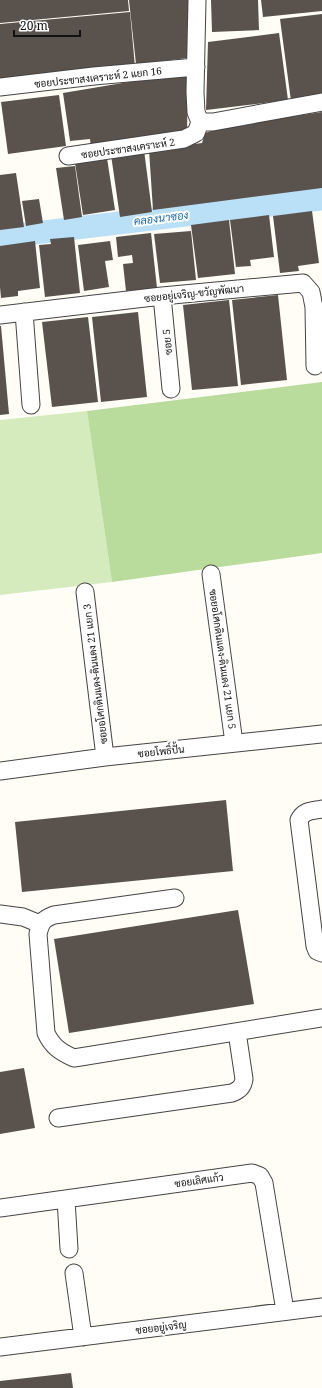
<svg xmlns="http://www.w3.org/2000/svg" width="322" height="1388" font-family="'Noto Serif',Sarabun,serif">
	<rect width="100%" height="100%" fill="#fffdf5"/>
	<path fill="#d5ebbd" d="M87 411 112 582 0 595V420Z"/>
	<path fill="#b9dc9c" d="M322 382V553L112 582 87 411Z"/>
	<g fill="none" stroke-linecap="round" stroke-linejoin="round">
		<path stroke="#b9e0f7" stroke-width="23" d="M0 237 322 199"/>
	</g>
	<path fill="#5a524d" d="M0 0H128L129 11 0 23Z
		M129 0H188V58L136 64Z
		M211 0H258L259 30 212 32Z
		M261 0H322V11L263 17Z
		M130 12 135 67 0 79V24Z
		M322 14V97L291 101 280 19Z
		M279 33 288 100 206 110 208 42Z
		M188 72 187 133 91 148 90 139 70 141 63 93Z
		M59 95 66 146 8 154 1 102Z
		M322 112V188L153 210 149 150 202 143 205 133 223 127Z
		M144 150 152 212 120 217 111 155Z
		M107 158 115 210 83 215 75 163Z
		M75 166 82 217 64 220 56 168Z
		M16 173 24 227 0 230V175Z
		M39 199 43 223 26 226 22 201Z
		M312 211 319 263 298 266 299 271 280 273 273 216Z
		M269 215 274 257 250 260 251 266 236 267 230 220Z
		M229 220 235 274 198 278 191 225Z
		M191 231 196 280 160 283 154 234Z
		M151 233 157 288 126 291 123 264 133 263 132 255 118 257 116 237Z
		M74 237 80 293 45 297 39 245 51 244 50 239Z
		M35 241 40 288 18 291V296L1 298 0 287V246Z
		M110 241 113 260 105 261 109 287 84 291 78 245Z
		M278 295 287 380 241 385 232 300Z
		M229 300 238 386 192 390 183 305Z
		M138 312 147 397 101 402 92 317Z
		M88 317 98 402 52 407 42 322Z
		M0 326H1L9 414 0 415Z
		M226 800 233 871 22 892 15 822Z
		M238 910 254 1004 69 1033 54 939Z
		M24 1068 35 1128 0 1134V1072Z
		M71 1373 73 1388H0V1381Z"/>
	<g fill="none" stroke-linecap="round" stroke-linejoin="round">
		<defs>
			<path id="street" d="M0 87 94 76 196 67
				M200 122H213L322 102
				M68 156 184 139 196 133 200 122 196 112 195 92 197 0
				M162 296 171 389
				M24 312 31 405
				M0 315 162 296 303 283 311 292 314 307 315 366
				M211 574 234 743
				M85 592 105 757
				M0 771 105 757 322 734
				M322 809C312 811 304 810 299 820L315 946 317 951 322 953
				M175 898 54 915C43 919 41 922 38 934L46 1033C52 1046 60 1052 74 1058L322 1018
				M0 914 23 917 40 924
				M58 1118 232 1093C239 1090 243 1087 244 1079L237 1032
				M66 1199 69 1249
				M0 1208 252 1173 260 1176 264 1183 285 1311
				M74 1273 83 1337
				M0 1347 322 1307"/>
		</defs>
		<use href="#street" stroke="#444" stroke-width="19"/>
		<use href="#street" stroke="#fff" stroke-width="17"/>
	</g>
	<g text-anchor="middle" stroke-width="4" stroke-linejoin="round" paint-order="stroke">
		<g font-size="10" fill="#111" stroke="#fff">
			<text transform="translate(98 77) rotate(-6)" y="4">ซอยประชาสงเคราะห์ 2 แยก 16</text>
			<text transform="translate(128 148) rotate(-8)" y="4">ซอยประชาสงเคราะห์ 2</text>
			<text transform="translate(194 293) rotate(-6)" y="4">ซอยอยู่เจริญ-ขวัญพัฒนา</text>
			<text transform="translate(167 342) rotate(-96)" y="4">ซอย 5</text>
			<text transform="translate(223 659) rotate(82)" y="4">ซอยอโศกดินแดง-ดินแดง 21 แยก 5</text>
			<text transform="translate(95 674) rotate(-97)" y="4">ซอยอโศกดินแดง-ดินแดง 21 แยก 3</text>
			<text transform="translate(161 751) rotate(-6)" y="4">ซอยโพธิ์ปั้น</text>
			<text transform="translate(199 1180) rotate(-8)" y="4">ซอยเลิศแก้ว</text>
			<text transform="translate(161 1327) rotate(-7)" y="4">ซอยอยู่เจริญ</text>
		</g>
		<g font-size="11" font-style="italic" fill="#1768a6" stroke="#fff">
			<text transform="translate(161 218) rotate(-7)" y="4">คลองนาซอง</text>
		</g>
	</g>
	<path d="M14 30v6h66v-6" fill="none" stroke="#111111" stroke-width="2"/>
	<text x="20" y="30" font-size="12" fill="#111111" stroke="#ffffff" stroke-width="3" paint-order="stroke">20 m</text>
</svg>
